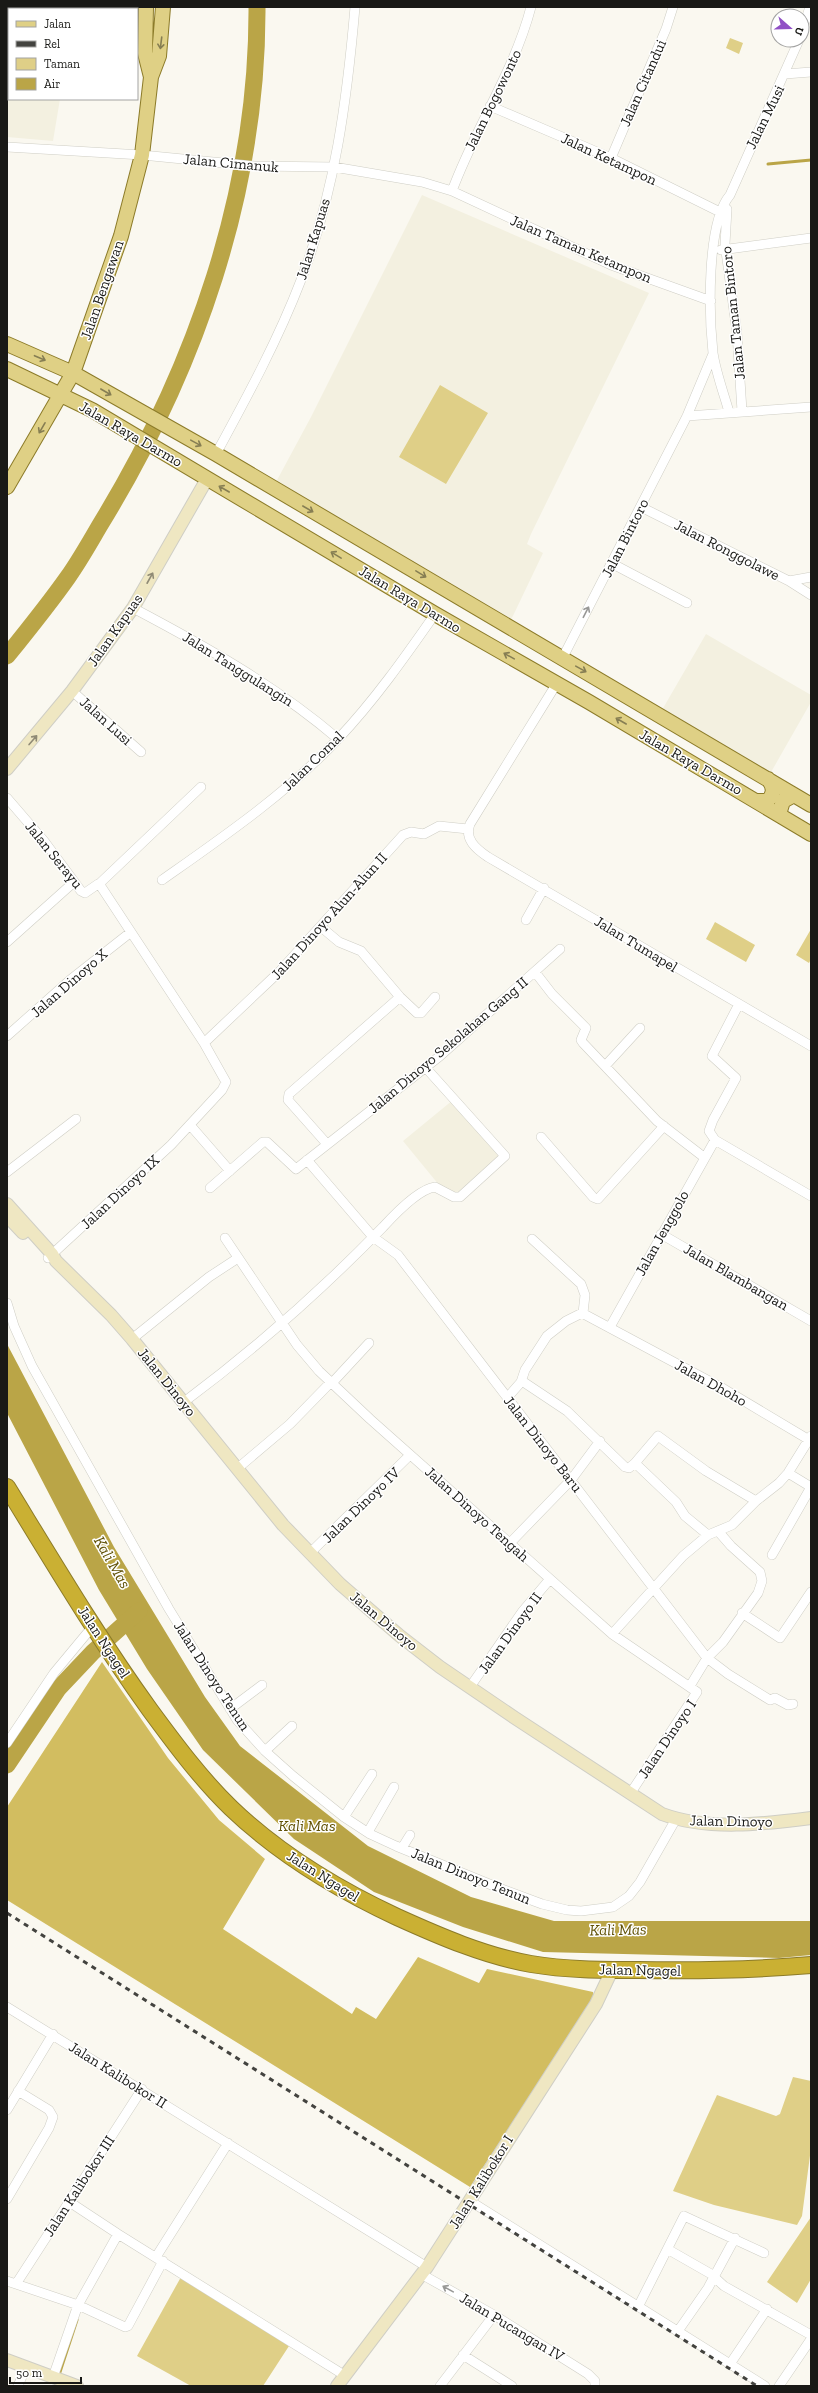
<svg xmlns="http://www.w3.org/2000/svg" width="818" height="2393" font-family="'Zilla Slab',serif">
	<rect width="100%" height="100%" fill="#faf8f0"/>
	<path fill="#f3f0e0" d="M7 7H59V9H9V99H60L53 141 7 137Z
		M422 195 649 293 531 534 527 544 543 553 511 620 276 482 311 417Z
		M706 634 811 695V702L770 774 662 710Z
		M453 1100 504 1156 457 1196 439 1185 403 1141Z"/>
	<path fill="#dfcf87" d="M730 38 743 43 739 54 726 48Z
		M440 385 488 413 446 484 399 457Z
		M715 922 755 945 746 962 706 939Z
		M811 929V959L809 963 796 955Z
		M793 2077 811 2081V2148L802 2216 797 2225 714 2205 673 2191 717 2095 776 2116 780 2114Z
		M811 2217V2279L797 2303 767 2282Z
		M181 2277 289 2346 263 2386H191L137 2356Z"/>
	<path fill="#d2bd60" d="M102 1662 168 1758 219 1820 265 1859 223 1929 352 2014 356 2007 376 2019 418 1957 479 1983 487 1969 593 1992 594 2000 470 2187 7 1900V1807Z"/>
	<path fill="#baa547" d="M7 1344 114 1547 205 1697 240 1746 368 1846 471 1897 554 1921H811V1955L779 1958 543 1952 463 1927 374 1892 294 1839 203 1750 147 1669 99 1590 7 1413Z"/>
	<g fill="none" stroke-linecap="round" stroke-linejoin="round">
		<path stroke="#baa547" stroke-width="3" d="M768 164 811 160
			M59 2375 77 2320"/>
		<path stroke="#baa547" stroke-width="17" d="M7 656C28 630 49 604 68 577 80 560 90 542 100 525 195 370 258 191 257 7
			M7 1765 58 1689 93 1652 139 1611"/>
		<defs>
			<path id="street" d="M802 31 810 7
				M785 74 811 72
				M490 106 611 158 726 215
				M7 147 142 155 254 166 334 167 422 182 452 191 611 265 711 301
				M611 158 666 29 673 7
				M452 191C475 128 514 72 531 7
				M727 209 725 244 737 333 742 411
				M721 250 811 238
				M729 412C724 394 716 373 713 353 709 316 706 223 730 195L799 40
				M687 416 811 407
				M216 454C247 397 278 340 301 280 335 192 347 100 355 7
				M641 507 789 581 811 595
				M611 563 687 603
				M789 581 811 577
				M133 608C205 646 276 686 338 739
				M562 659 687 416 713 354
				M557 683 470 824C464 839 476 849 488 857L811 1046
				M72 691 141 752
				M7 798 44 841 81 891 85 893 98 884 100 885 204 1043 226 1082 222 1090 171 1145 48 1258
				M162 880C223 837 286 794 338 739 374 701 405 657 435 614
				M99 884 201 787
				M526 920 544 888
				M321 927 339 942 361 951 400 997 417 1013H421L435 997
				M7 942 74 882
				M535 972 552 994 586 1028 581 1040 583 1043 657 1121 705 1158
				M739 1004 712 1056 736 1078 713 1120 709 1131 715 1140 811 1196
				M7 1036 70 980 131 932
				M204 1043 279 972 403 835 411 832 424 834 439 826 468 829
				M606 1065 640 1028
				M190 1125 230 1171
				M541 1137 593 1197 598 1199 664 1126
				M327 1144 288 1100 289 1094 400 997
				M307 1160 373 1237 398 1255 707 1658 728 1674 770 1700 775 1698 788 1705 793 1704
				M7 1172 76 1119
				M210 1188 263 1142H267L296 1169 440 1056 560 949
				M661 1234 811 1321
				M225 1238 297 1345 319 1371 370 1419 612 1634 697 1692 630 1794
				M532 1239 581 1284 585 1295 583 1313
				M7 1303 14 1326 32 1366 169 1609 237 1720 265 1751 293 1776 344 1817 370 1834 396 1846 499 1888 542 1904 567 1910 581 1911 613 1907 629 1896 640 1882 676 1819
				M610 1327 715 1140
				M132 1339 209 1277 238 1258
				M522 1381 567 1411 625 1467 629 1468 635 1463 676 1502 685 1516 708 1535
				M332 1383 369 1343
				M507 1398 521 1382 525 1370 547 1336 566 1321 582 1313 724 1389 811 1441
				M184 1402C255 1349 321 1291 383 1227 394 1215 419 1189 435 1187L454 1197H460L505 1156 426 1068
				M635 1463 658 1436 706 1471 756 1501
				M238 1468 290 1424 331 1382
				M788 1473 811 1487
				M510 1543 571 1480 600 1441
				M310 1553 410 1455
				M772 1555 811 1487
				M742 1613 780 1638 811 1592
				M612 1634 683 1556 708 1535 732 1525 756 1501 779 1483 788 1473 811 1436
				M690 1686 707 1658 723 1642 758 1593 762 1581 760 1572 731 1546 718 1531
				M470 1687 522 1612 550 1579
				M230 1709 262 1685
				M7 1743 54 1673 93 1626
				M265 1751 292 1726
				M344 1817 372 1774
				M368 1832 394 1787
				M402 1848 410 1835
				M7 2007 427 2267
				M7 2110 53 2034
				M7 2199 49 2128 53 2117 49 2110 18 2091
				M68 2201 118 2234 344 2375
				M470 2201 765 2386
				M669 2250 711 2274 724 2286 811 2335
				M156 2257 228 2143
				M421 2274 494 2315 588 2374 595 2381V2386
				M7 2281 78 2305 125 2327 128 2326 163 2261
				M16 2284 142 2089
				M638 2307 684 2216 764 2253
				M678 2331 708 2288 735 2238
				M463 2355 512 2386
				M730 2364 767 2309
				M53 2377 78 2305 118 2234
				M18 2386 26 2367
				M440 2386 494 2315
				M779 2386 811 2339"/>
			<path id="secondary" d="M7 769 72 691 133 608 207 479
				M7 1204 52 1254 56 1261 111 1315 132 1339 283 1525 340 1584 400 1636 440 1667 515 1718 662 1814C708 1831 764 1824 811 1818
				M7 1216 23 1233
				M7 2360 77 2386
				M337 2386 427 2267 596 2004 612 1970"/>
			<path id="primary" d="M146 7 145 53 151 77
				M7 344 73 373 216 454 811 805
				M7 369 92 410 435 614 589 702 811 834
				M7 487 73 373 121 236 142 155 151 77 159 56 163 7
				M758 801H767C775 794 774 787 768 779
				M781 816 780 811 783 801 794 795"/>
			<path id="highway" d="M7 1487C53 1562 98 1638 150 1710 175 1744 201 1779 231 1808 279 1854 337 1889 397 1917 439 1936 485 1956 531 1964 566 1970 602 1970 638 1970 696 1971 753 1970 811 1965"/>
		</defs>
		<use href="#street" stroke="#cfcec5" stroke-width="10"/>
		<use href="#secondary" stroke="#cfcec5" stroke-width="14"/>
		<use href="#primary" stroke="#8c7b29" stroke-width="16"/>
		<use href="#highway" stroke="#8c7b29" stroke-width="18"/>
		<use href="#street" stroke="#fff" stroke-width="9"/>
		<use href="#secondary" stroke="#efe7c2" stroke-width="12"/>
		<use href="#primary" stroke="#dfd085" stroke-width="14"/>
		<use href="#highway" stroke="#cab033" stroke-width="16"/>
		<path stroke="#43433f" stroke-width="3" stroke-dasharray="5 5" stroke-linecap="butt" d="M7 1913 757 2386"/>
	</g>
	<defs><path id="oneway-shaft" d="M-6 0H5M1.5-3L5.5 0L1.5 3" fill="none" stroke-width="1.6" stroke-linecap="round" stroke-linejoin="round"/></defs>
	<g stroke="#867e53">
		<use href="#oneway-shaft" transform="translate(161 43) rotate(97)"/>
		<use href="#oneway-shaft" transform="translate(40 358) rotate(23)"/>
		<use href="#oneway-shaft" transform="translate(106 392) rotate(30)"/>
		<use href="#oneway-shaft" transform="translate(42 428) rotate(120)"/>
		<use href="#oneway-shaft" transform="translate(196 443) rotate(29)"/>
		<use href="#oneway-shaft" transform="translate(224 489) rotate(-150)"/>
		<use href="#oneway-shaft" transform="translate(308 509) rotate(30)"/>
		<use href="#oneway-shaft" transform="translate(336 555) rotate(-149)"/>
		<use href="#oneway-shaft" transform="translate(421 574) rotate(31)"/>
		<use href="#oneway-shaft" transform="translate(509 656) rotate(-151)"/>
		<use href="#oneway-shaft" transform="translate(581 669) rotate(29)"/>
		<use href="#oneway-shaft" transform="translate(621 721) rotate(-150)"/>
	</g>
	<g stroke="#8f8a75">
		<use href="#oneway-shaft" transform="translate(150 578) rotate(-61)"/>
		<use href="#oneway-shaft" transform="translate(33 740) rotate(-49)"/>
	</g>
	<g stroke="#989896">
		<use href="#oneway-shaft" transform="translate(586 612) rotate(-63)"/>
		<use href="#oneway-shaft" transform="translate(448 2289) rotate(-151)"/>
	</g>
	<g text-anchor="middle" stroke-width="3" stroke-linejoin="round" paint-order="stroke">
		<g font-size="15" fill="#191916" stroke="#fff">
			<text transform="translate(643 83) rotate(-66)" y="5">Jalan Citandui</text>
			<text transform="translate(493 100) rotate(-64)" y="5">Jalan Bogowonto</text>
			<text transform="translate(765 117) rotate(-64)" y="5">Jalan Musi</text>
			<text transform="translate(609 159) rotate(25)" y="5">Jalan Ketampon</text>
			<text transform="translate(231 163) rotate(5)" y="5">Jalan Cimanuk</text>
			<text transform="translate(313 239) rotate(-73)" y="5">Jalan Kapuas</text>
			<text transform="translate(581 249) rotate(23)" y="5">Jalan Taman Ketampon</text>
			<text transform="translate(102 290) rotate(-71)" y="5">Jalan Bengawan</text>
			<text transform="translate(733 313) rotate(-96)" y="5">Jalan Taman Bintoro</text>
			<text transform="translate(131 434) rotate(30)" y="5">Jalan Raya Darmo</text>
			<text transform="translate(625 538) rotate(-63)" y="5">Jalan Bintoro</text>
			<text transform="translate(727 550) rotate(27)" y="5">Jalan Ronggolawe</text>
			<text transform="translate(410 599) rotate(31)" y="5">Jalan Raya Darmo</text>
			<text transform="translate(115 630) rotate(-55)" y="5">Jalan Kapuas</text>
			<text transform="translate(238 669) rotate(32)" y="5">Jalan Tanggulangin</text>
			<text transform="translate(106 721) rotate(42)" y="5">Jalan Lusi</text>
			<text transform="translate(313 761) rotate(-44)" y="5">Jalan Comal</text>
			<text transform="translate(691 762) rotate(30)" y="5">Jalan Raya Darmo</text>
			<text transform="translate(54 855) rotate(51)" y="5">Jalan Serayu</text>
			<text transform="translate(329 916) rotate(-48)" y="5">Jalan Dinoyo Alun-Alun II</text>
			<text transform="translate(636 944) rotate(31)" y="5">Jalan Tumapel</text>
			<text transform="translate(69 983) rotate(-41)" y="5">Jalan Dinoyo X</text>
			<text transform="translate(448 1045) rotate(-40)" y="5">Jalan Dinoyo Sekolahan Gang II</text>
			<text transform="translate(120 1192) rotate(-43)" y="5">Jalan Dinoyo IX</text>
			<text transform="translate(662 1233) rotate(-61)" y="5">Jalan Jenggolo</text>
			<text transform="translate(736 1277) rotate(30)" y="5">Jalan Blambangan</text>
			<text transform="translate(167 1382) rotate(51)" y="5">Jalan Dinoyo</text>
			<text transform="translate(711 1383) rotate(29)" y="5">Jalan Dhoho</text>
			<text transform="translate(543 1444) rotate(52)" y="5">Jalan Dinoyo Baru</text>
			<text transform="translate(361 1505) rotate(-44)" y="5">Jalan Dinoyo IV</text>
			<text transform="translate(477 1514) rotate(42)" y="5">Jalan Dinoyo Tengah</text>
			<text transform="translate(384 1621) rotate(40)" y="5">Jalan Dinoyo</text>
			<text transform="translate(510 1633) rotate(-54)" y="5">Jalan Dinoyo II</text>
			<text transform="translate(104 1642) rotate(57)" y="5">Jalan Ngagel</text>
			<text transform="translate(212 1676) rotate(57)" y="5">Jalan Dinoyo Tenun</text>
			<text transform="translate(667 1739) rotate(-56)" y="5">Jalan Dinoyo I</text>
			<text transform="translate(731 1821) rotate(1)" y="5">Jalan Dinoyo</text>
			<text transform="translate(323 1876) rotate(32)" y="5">Jalan Ngagel</text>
			<text transform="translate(471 1876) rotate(22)" y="5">Jalan Dinoyo Tenun</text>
			<text transform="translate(640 1970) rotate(1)" y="5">Jalan Ngagel</text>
			<text transform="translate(118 2075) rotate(32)" y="5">Jalan Kalibokor II</text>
			<text transform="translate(481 2182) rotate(-58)" y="5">Jalan Kalibokor I</text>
			<text transform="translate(79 2186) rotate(-57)" y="5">Jalan Kalibokor III</text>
			<text transform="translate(512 2327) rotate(31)" y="5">Jalan Pucangan IV</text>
		</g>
		<g font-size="16" font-style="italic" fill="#615207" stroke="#fff">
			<text transform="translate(113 1562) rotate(60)" y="6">Kali Mas</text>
			<text x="307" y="1831">Kali Mas</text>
			<text transform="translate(618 1929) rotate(-1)" y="6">Kali Mas</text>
		</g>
	</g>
	<rect width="818" height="2393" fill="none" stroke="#191916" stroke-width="16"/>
	<rect x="8" y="8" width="130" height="92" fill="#ffffff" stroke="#a3a3a2"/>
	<rect x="16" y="21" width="20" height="6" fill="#dfd085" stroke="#a3a3a2"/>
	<text x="44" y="28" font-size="12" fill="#191916">Jalan</text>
	<rect x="16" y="41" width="20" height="6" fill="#43433f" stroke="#a3a3a2"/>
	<text x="44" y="48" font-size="12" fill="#191916">Rel</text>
	<rect x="16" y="58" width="20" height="12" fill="#dfcf87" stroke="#a3a3a2"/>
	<text x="44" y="68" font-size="12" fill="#191916">Taman</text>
	<rect x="16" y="78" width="20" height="12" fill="#baa547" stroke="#a3a3a2"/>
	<text x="44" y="88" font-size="12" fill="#191916">Air</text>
	<g transform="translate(790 28) rotate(110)"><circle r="19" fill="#ffffff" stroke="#a3a3a2"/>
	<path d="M0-3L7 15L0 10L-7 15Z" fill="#9050c5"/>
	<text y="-6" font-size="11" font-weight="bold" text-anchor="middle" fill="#191916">U</text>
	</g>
	<path d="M10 2377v6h71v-6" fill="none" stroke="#191916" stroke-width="2"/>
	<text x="16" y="2377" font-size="12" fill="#191916" stroke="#ffffff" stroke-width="3" paint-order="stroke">50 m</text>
</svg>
